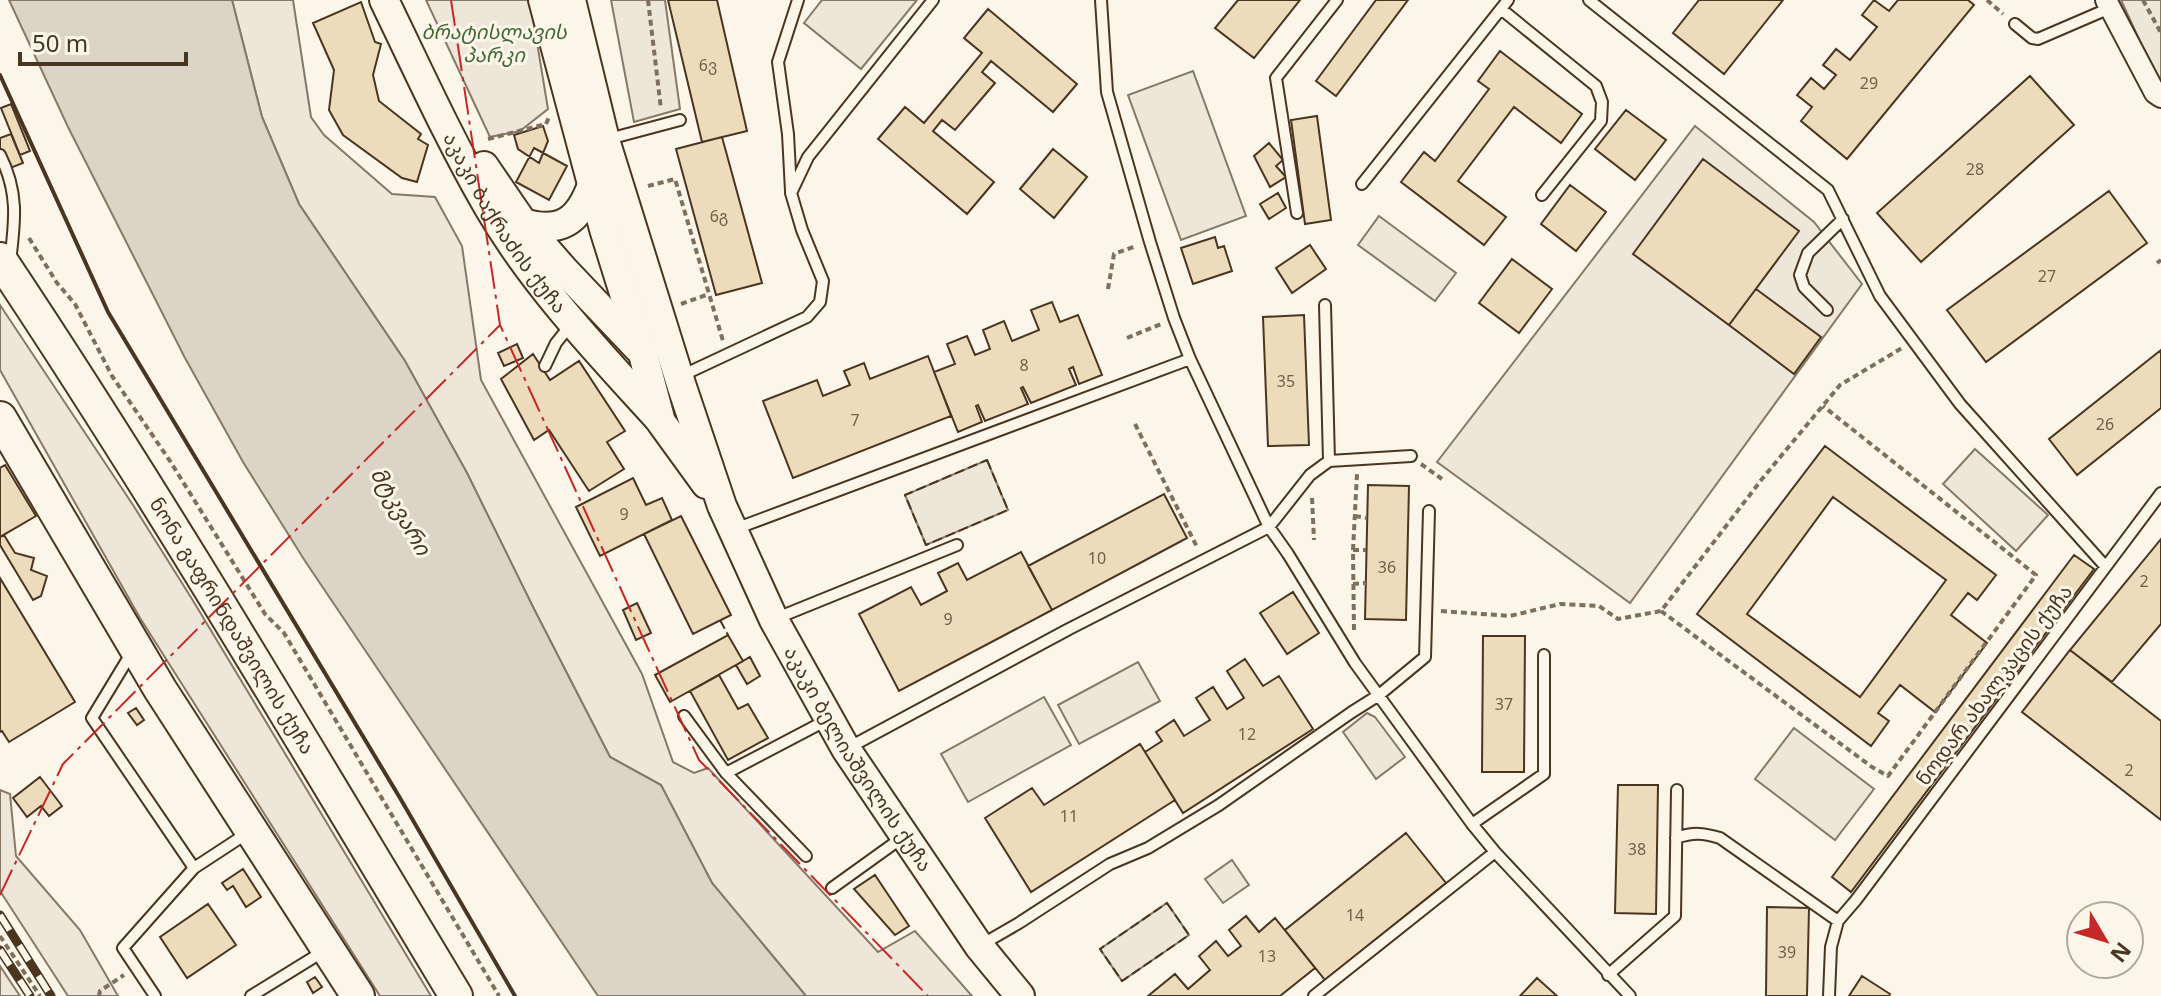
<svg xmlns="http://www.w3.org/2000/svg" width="2161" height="996" font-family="Georgia,'Noto Sans Georgian',serif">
	<rect width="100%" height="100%" fill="#fbf6e9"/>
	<path fill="#ede6d9" stroke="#887966" stroke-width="2" d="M232 0H293L311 117 324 135 392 194 435 197 462 246 481 380 642 674 673 762 694 773 708 768 878 952 915 931 972 996H806L712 883 661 785 610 757 534 609 467 473 405 361 299 204 262 117Z
		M426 0H530L548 109 520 131 490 137Z
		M611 0H665L680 109 634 122Z
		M822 0H917L861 69 804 23Z
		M2121 0H2161V81L2157 78Z
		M1193 71 1246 216 1181 240 1128 95Z
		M1695 126 1814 222 1862 284 1630 603 1437 462Z
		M1379 216 1456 273 1435 301 1358 245Z
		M0 305 133 505 192 599 431 996H380L140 618 0 370Z
		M1975 449 2048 515 2016 551 1943 484Z
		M987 460 1008 510 926 545 905 495Z
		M1138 662 1160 701 1079 744 1058 705Z
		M1044 697 1071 745 968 802 941 754Z
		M1367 713 1375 717 1405 757 1376 779 1343 732Z
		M1794 728 1874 789 1835 840 1755 779Z
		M0 790 10 794 16 856 80 930 118 996H68L0 891Z
		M1232 860 1249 885 1223 903 1205 879Z
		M1167 903 1189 935 1122 981 1100 949Z
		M0 966 20 996H0Z"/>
	<path fill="#dcd4c6" stroke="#887966" stroke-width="2" d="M9 0H232L262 117 299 204 405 361 467 473 534 609 610 757 661 785 712 883 806 996H598L305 561 243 462 185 358 68 127Z"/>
	<path fill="#ecdcbc" stroke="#4a3520" stroke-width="2" fill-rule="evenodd" d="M668 0H717L747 131 702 142Z
		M1238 0H1300L1254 58 1215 28Z
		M1376 0H1408L1336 96 1316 81Z
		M1699 0H1783L1724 74 1673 33Z
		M1874 0 1889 11 1898 0H1968L1974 5 1847 159 1801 121 1812 107 1797 95 1811 78 1824 89 1836 75 1823 65 1836 49 1850 60 1877 27 1862 15Z
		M361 2 375 42 381 44 373 75 379 101 421 134 418 139 428 145 417 182 402 178 343 135 329 110 334 70 313 23Z
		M988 9 1077 84 1053 112 991 61 982 72 995 83 955 130 942 120 933 131 994 182 967 214 878 139 905 107 924 123 982 53 964 38Z
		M1500 51 1582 114 1561 143 1514 107 1458 181 1506 217 1484 245 1401 182 1424 152 1435 161 1489 89 1478 81Z
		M2030 76 2074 125 1921 262 1877 213Z
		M11 104 30 151 20 155 1 108Z
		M1626 110 1666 140 1635 180 1595 149Z
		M1317 116 1331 220 1305 224 1291 120Z
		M543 126 548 141 539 163 518 149 514 135Z
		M11 134 23 163 0 172V138Z
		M722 137 762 283 716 295 676 149Z
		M1269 143 1283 160 1276 166 1286 177 1270 187 1254 156Z
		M534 148 567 166 549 200 516 182Z
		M1053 149 1087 177 1054 218 1020 189Z
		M1703 159 1799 231 1729 325 1633 254Z
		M1570 185 1606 212 1576 251 1541 224Z
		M2109 191 2147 243 1986 362 1947 310Z
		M1278 193 1286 208 1269 219 1260 204Z
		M1215 237 1218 248 1224 246 1232 271 1193 284 1181 248Z
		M1310 245 1326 269 1292 293 1276 268Z
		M1512 259 1552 289 1519 333 1479 303Z
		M1756 289 1821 337 1794 374 1729 325Z
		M1052 302 1060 322 1078 315 1102 375 1079 384 1073 367 1069 369 1076 385 1031 403 1023 387 1021 388 1028 404 985 421 978 405 976 406 982 422 958 432 934 372 955 364 947 344 967 336 975 355 990 349 983 330 1004 321 1012 341 1039 330 1031 310Z
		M1304 315 1309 445 1268 446 1263 317Z
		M517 344 523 358 504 366 498 353Z
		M2161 350V408L2077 475 2049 439Z
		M533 354 550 380 579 361 625 431 607 442 624 469 589 491 549 430 534 440 501 379Z
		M928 356 951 416 793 478 763 401 817 380 823 396 850 385 844 371 864 363 870 379Z
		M1825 446 1996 575 1977 600 1968 593 1951 615 1987 643 1935 712 1900 685 1878 713 1889 721 1871 746 1697 614ZM1833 497 1946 580 1860 697 1747 614Z
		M5 465 36 516 0 537V468Z
		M633 478 646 505 662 498 672 520 600 556 576 507Z
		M1368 485 1409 486 1406 620 1365 619Z
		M1164 494 1187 538 1052 610 1028 566Z
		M681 516 731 615 693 634 644 534Z
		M4 535 15 553 34 558 31 570 47 576 41 596 33 600 0 545V537Z
		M2161 539V624L2112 682 2070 650Z
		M1021 552 1052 610 899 691 859 614 911 587 921 605 947 591 938 573 958 563 967 580Z
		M2074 555 2094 569 1851 892 1832 877Z
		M0 578 75 702 9 742 2 731 0 732Z
		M1293 592 1319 633 1287 654 1260 613Z
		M637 603 651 633 636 640 623 610Z
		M728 635 743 661 670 702 655 675Z
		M1483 636H1525L1524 772H1482Z
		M2070 650 2161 721V820L2022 712Z
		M750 657 760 676 747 684 736 665Z
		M1245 659 1263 686 1279 676 1313 729 1183 813 1145 752 1162 741 1156 732 1174 720 1184 736 1210 720 1196 698 1213 687 1227 709 1244 698 1227 671Z
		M719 675 738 709 748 704 768 738 728 760 690 691Z
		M136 708 144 720 137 725 128 713Z
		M1140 744 1175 800 1031 892 985 818 1032 788 1044 805Z
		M40 777 62 806 49 816 41 806 27 817 13 798Z
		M1618 785H1658L1656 914 1615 913Z
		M1406 833 1446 883 1325 980 1285 930Z
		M243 869 261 897 246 907 233 886 227 890 222 883Z
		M875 875 909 926 895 935 854 889Z
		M208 904 236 945 187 978 160 937Z
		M1767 907 1809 908 1807 996H1766Z
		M1246 916 1259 932 1275 918 1315 968 1280 996H1148L1175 974 1188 989 1210 970 1199 956 1216 941 1228 956 1241 946 1229 930Z
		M1862 976 1890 994 1889 996H1849Z
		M315 977 322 987 313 993 307 982Z
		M1537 978 1557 996H1520Z"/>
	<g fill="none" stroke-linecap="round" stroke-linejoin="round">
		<defs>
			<path id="service" d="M1101 0 1107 92 1150 242 1174 318 1190 359 1269 527 1288 554 1355 663 1472 824 1495 852 1630 996
				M1589 0 1828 190 1880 296 1960 404 2105 566
				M1501 9 1596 86 1602 102 1601 121 1542 195
				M2015 24 2032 38 2038 39 2110 8
				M605 140 680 120
				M0 155C19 193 15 221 10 262
				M1362 184 1508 0
				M791 191 788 134 778 62 798 0
				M1297 213 1276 78 1337 0
				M1827 310 1804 287 1800 275 1808 253 1843 219
				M545 366 556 343 572 323
				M681 376 807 317 820 302 823 281 802 230 791 193 808 157 933 0
				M1329 461 1411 456
				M735 529 1190 359
				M777 618 957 545
				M132 652 92 718 194 868 249 832
				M684 716 726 773
				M848 748 1069 629 1269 527 1310 475 1329 461 1325 305
				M1472 824 1544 774V655
				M1676 838C1694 832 1703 833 1720 838L1838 921
				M806 856 726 773 827 720
				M832 888 903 837
				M981 945 1019 923 1110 864 1148 848 1219 805 1352 712 1379 695 1425 657 1429 511
				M1608 975 1675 916 1677 790
				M155 996 123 948 194 868
				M251 996 324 951
				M1314 996 1495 852
				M1829 996 1831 947 1838 921 1856 900 2161 493"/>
			<path id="minor" d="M2106 0 2155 93 2161 97"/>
			<g id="secondary">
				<path id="s1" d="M384 0C418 70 450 141 489 208 534 285 598 352 658 418"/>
				<path d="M543 0 604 229 643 354 661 422 706 484"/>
				<path id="s2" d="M571 0 605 140 682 387 722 506 733 530 774 620 846 749 979 946 1020 996"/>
				<path d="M484 166 523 223 564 270 638 348"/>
				<path d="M523 223C561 234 579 221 592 185"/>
			</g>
			<g id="primary">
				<path id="s3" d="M0 259C160 499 307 749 456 996"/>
				<path d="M0 418 160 689 358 996"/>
			</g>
		</defs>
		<use href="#service" stroke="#4a3520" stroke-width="14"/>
		<use href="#minor" stroke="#4a3520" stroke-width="24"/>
		<use href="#secondary" stroke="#4a3520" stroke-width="32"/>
		<use href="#primary" stroke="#4a3520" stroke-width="36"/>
		<path stroke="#7f6f5c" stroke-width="4" stroke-dasharray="6 4" stroke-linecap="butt" d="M648 0 661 109
			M1987 0 2003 14
			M2143 0 2161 33
			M488 139 546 124 549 117
			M648 186 675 179 723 341
			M29 238 57 283 75 304 112 376 170 461 265 614 284 633 499 996
			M2157 263 2161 260
			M1108 289 1114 254 1136 246
			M681 304 709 294
			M1127 338 1161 324
			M1135 424 1197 547
			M1421 464 1442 479
			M1312 498 1314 540
			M1355 516 1367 518
			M1353 550H1366
			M1353 584 1366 583
			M1441 611 1510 616 1560 604 1599 606 1618 619 1661 611 1762 479 1840 385 1902 348
			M1661 611 1872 767 1888 776 2036 575 1823 406
			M1354 630 1353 550 1357 474
			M0 936 40 996
			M99 996 100 991 124 975"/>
		<use href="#service" stroke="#fbf6e9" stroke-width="10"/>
		<use href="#minor" stroke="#fbf6e9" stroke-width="20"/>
		<use href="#secondary" stroke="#fbf6e9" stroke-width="28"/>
		<use href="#primary" stroke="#fbf6e9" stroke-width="32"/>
		<defs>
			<path id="rail" d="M0 915 51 996
				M0 950 30 996"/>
		</defs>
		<use href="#rail" stroke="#4a3520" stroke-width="9"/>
		<use href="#rail" stroke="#fbf6e9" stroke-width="6" stroke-dasharray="18" stroke-linecap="butt"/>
		<path stroke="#4a3520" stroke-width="2" stroke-dasharray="10 4" stroke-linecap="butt" d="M987 460 1008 510 926 545 905 495Z
			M720 620 728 635
			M1167 903 1189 935 1122 981 1100 949Z"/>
		<path stroke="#4a3520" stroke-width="4" d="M0 75 108 312 400 798 515 996"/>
		<path stroke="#c62828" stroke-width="2" stroke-dasharray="28 6 4 6" stroke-linecap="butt" d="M451 0 500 325 699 760 928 996
			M0 895 63 764 500 325"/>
	</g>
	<g text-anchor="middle" stroke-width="6" stroke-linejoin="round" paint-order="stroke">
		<g font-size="16" fill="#725f47">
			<text x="708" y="71">6ვ</text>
			<text x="1869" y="89">29</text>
			<text x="1975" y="175">28</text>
			<text x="719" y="222">6გ</text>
			<text x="2047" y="282">27</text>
			<text x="1024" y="371">8</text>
			<text x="1286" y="387">35</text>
			<text x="855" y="426">7</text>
			<text x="2105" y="430">26</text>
			<text x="624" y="520">9</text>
			<text x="1097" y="564">10</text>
			<text x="1387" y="573">36</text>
			<text x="2144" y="587">2</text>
			<text x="948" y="625">9</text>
			<text x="1504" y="710">37</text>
			<text x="1247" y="740">12</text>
			<text x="2129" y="776">2</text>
			<text x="1069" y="822">11</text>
			<text x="1637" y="855">38</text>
			<text x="1355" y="921">14</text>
			<text x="1787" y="958">39</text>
			<text x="1267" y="962">13</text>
		</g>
		<g font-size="20" font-style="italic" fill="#436837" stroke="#fbf6e9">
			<text x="494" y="39">ბრატისლავის<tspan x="494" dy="23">პარკი</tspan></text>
		</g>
		<g font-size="20" fill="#4a3520" stroke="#fbf6e9">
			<text dy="7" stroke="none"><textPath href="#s1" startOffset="254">აკაკი ბაქრაძის ქუჩა</textPath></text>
			<text dy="7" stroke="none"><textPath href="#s3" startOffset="434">ნონა გაფრინდაშვილის ქუჩა</textPath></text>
			<text transform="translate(1994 685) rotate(-53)" y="7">ნოდარ ახალკაცის ქუჩა</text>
			<text dy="7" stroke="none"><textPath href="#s2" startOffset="816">აკაკი ბელიაშვილის ქუჩა</textPath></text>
		</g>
		<g font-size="22" font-style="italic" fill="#4a3520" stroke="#fbf6e9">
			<text transform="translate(401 511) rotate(60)" y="8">მტკვარი</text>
		</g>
	</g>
	<g transform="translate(2105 940) rotate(128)"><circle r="38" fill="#fbf6e9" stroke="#b4a999" stroke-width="2"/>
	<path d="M0-6L14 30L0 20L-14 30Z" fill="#c62828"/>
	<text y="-12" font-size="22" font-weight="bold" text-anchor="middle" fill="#4a3520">N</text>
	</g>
	<path d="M20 52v12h166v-12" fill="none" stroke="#4a3520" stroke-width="4"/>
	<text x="32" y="52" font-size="24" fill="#4a3520" stroke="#fbf6e9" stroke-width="6" paint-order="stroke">50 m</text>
</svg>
